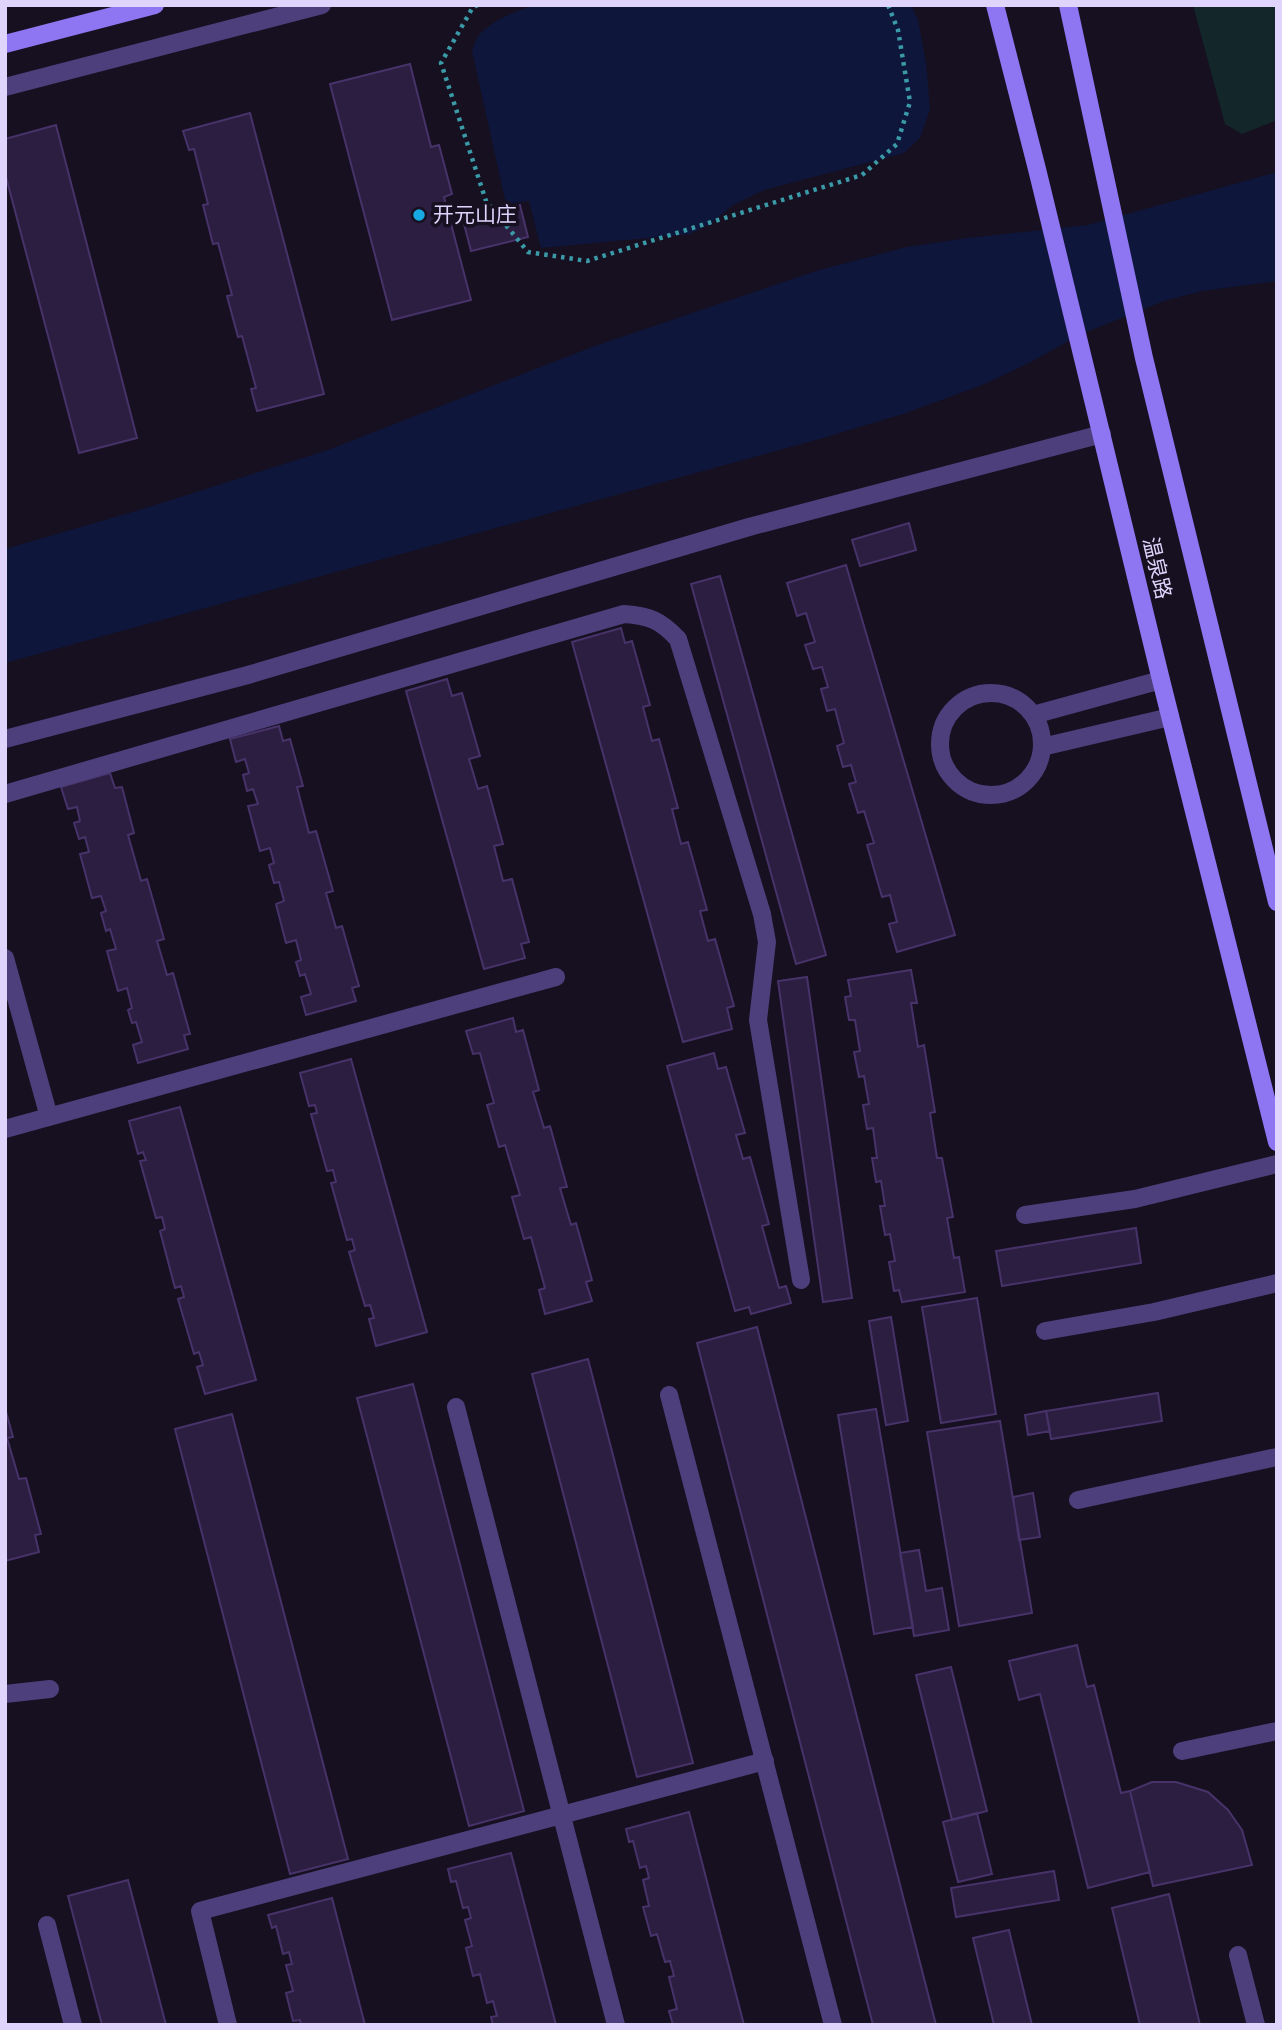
<svg xmlns="http://www.w3.org/2000/svg" width="1282" height="2030" font-family="Helvetica,'Noto Sans SC',sans-serif">
	<rect width="100%" height="100%" fill="#161021"/>
	<path fill="#13272a" d="M1193 5H1277V120L1242 134 1225 124Z"/>
	<path fill="#0e173b" d="M535 5H911L918 20 926 63 930 109 920 138 904 153 764 190 733 205 710 224 690 234 541 248 529 201 506 204 472 51C474 46 476 39 479 35 493 20 516 11 535 5Z
		M1277 172V281L1202 291 1164 301 1079 335 1029 363 982 385 906 413 823 438 5 663V549L143 509 328 450 592 347 816 271 907 247 968 238 1088 225Z"/>
	<path fill="#2b1e40" stroke="#473269" stroke-width="2" d="M410 64 431 147 439 145 452 194 444 197 471 300 392 320 330 84Z
		M250 113 324 394 257 411 251 389 256 388 242 336 238 337 227 296 232 295 218 243 213 244 203 205 208 204 194 149 189 150 183 131Z
		M56 125 137 438 79 453 5 173V139Z
		M520 205 528 237 471 251 463 220Z
		M909 523 916 550 860 566 852 540Z
		M846 565 955 935 897 952 889 924 897 922 890 895 882 897 867 845 874 843 864 811 858 813 849 784 856 782 851 765 843 767 837 746 844 743 835 709 827 711 821 689 828 687 822 667 813 669 805 645 815 642 806 613 797 616 787 583Z
		M720 576 826 955 796 964 691 584Z
		M621 628 625 643 632 641 650 705 643 707 652 741 659 739 678 808 672 809 681 844 688 842 707 910 700 911 708 941 715 939 734 1006 727 1008 732 1029 683 1042 572 642Z
		M447 679 452 696 462 693 480 756 469 759 478 789 487 786 503 844 494 846 503 881 512 879 529 942 521 944 525 958 484 969 406 691Z
		M279 726 283 741 290 739 303 786 297 787 309 833 316 831 333 891 326 893 336 928 342 926 359 986 352 988 356 1001 306 1015 301 997 311 994 305 974 300 976 296 962 301 960 296 940 286 943 276 904 284 901 279 882 274 883 269 865 274 863 270 848 260 851 248 806 258 804 253 789 247 791 243 775 249 773 245 759 236 762 230 739Z
		M110 773 115 788 122 787 134 833 128 835 141 881 147 879 164 939 157 941 167 975 173 973 190 1034 184 1035 188 1049 138 1063 133 1045 142 1042 136 1022 132 1023 128 1010 132 1008 127 988 118 991 107 951 116 949 110 929 106 931 101 913 106 911 101 896 92 898 80 854 89 852 85 837 79 839 74 823 80 821 77 807 68 809 61 787Z
		M911 970 917 1003H911L918 1047 924 1045 935 1112 930 1113 937 1158H942L953 1217 947 1218 954 1258 959 1257 965 1292 902 1302 899 1290 894 1291 889 1262 895 1261 890 1234 885 1235 880 1206H885L881 1181 876 1182 872 1158H877L873 1128 867 1129 863 1105 869 1104 864 1076 859 1077 854 1052 860 1051 855 1020H849L845 997 851 996 848 980Z
		M807 977 852 1298 823 1302 778 981Z
		M513 1018 516 1032 523 1030 539 1090 533 1092 544 1128 550 1126 567 1187 560 1188 571 1225 576 1223 592 1280 586 1282 592 1301 545 1314 539 1290 545 1288 531 1237 524 1239 512 1197 520 1195 505 1145 499 1147 487 1105 494 1103 480 1053 473 1054 466 1031Z
		M714 1053 718 1069 726 1067 745 1133 736 1135 743 1159 750 1157 769 1224 762 1226 779 1288 786 1286 791 1303 751 1314 749 1307 735 1311 667 1066Z
		M351 1059 427 1332 376 1346 369 1319 374 1318 370 1305 365 1306 349 1252 355 1250 352 1239 347 1240 331 1183 336 1182 333 1170 327 1171 311 1114 317 1113 315 1105 309 1106 300 1073Z
		M180 1107 256 1380 205 1394 197 1367 203 1365 199 1352 194 1354 178 1299 184 1297 181 1286 175 1288 160 1231 165 1229 162 1217 156 1218 140 1161 146 1160 143 1152 138 1154 129 1121Z
		M1136 1228 1141 1263 1002 1286 996 1251Z
		M977 1298 996 1414 941 1423 922 1307Z
		M891 1317 908 1421 886 1425 869 1321Z
		M757 1327 936 2025H873L697 1343Z
		M588 1359 693 1763 637 1777 532 1374Z
		M413 1384 524 1811 469 1826 357 1398Z
		M1158 1393 1162 1421 1051 1439 1046 1411Z
		M5 1408 13 1437 7 1438 19 1479 26 1478 41 1534 35 1535 39 1552 5 1561Z
		M876 1409 913 1627 874 1634 838 1415Z
		M1046 1411 1050 1431 1028 1435 1025 1415Z
		M232 1414 348 1859 290 1874 175 1429Z
		M1000 1421 1032 1613 959 1626 927 1432Z
		M1033 1493 1040 1537 1019 1540 1013 1497Z
		M919 1550 926 1591 942 1588 949 1630 914 1636 900 1553Z
		M1077 1645 1087 1687 1094 1685 1121 1793 1130 1791 1150 1872 1088 1888 1040 1694 1019 1700 1009 1661Z
		M951 1667 987 1811 952 1820 916 1675Z
		M1152 1782H1176L1208 1792 1228 1810 1242 1830 1252 1865 1153 1886 1130 1791Z
		M689 1812 744 2025H673L669 2011 677 2009 669 1977 674 1976 670 1961 665 1962 657 1934 651 1936 643 1907 649 1906 643 1880 649 1878 646 1866 640 1868 633 1841 629 1842 626 1829Z
		M977 1813 992 1874 958 1882 943 1822Z
		M511 1853 556 2025H493L491 2017 497 2016 493 2001 487 2003 480 1974 473 1976 466 1948 472 1946 465 1920 471 1918 468 1907 463 1908 456 1881 451 1882 448 1869Z
		M1054 1871 1059 1900 956 1917 951 1888Z
		M128 1880 166 2025H102L68 1896Z
		M1169 1894 1200 2025H1140L1112 1908Z
		M332 1898 365 2025H301L300 2020 293 2021 286 1993 293 1991 286 1965 292 1964 289 1952 283 1954 276 1926 272 1928 268 1915Z
		M1009 1930 1032 2025H994L973 1938Z"/>
	<g fill="none" stroke-linecap="round" stroke-linejoin="round">
		<path stroke="#3b9aa8" stroke-width="4.5" stroke-dasharray="3.5 5" stroke-linecap="butt" d="M478 5 473 7 441 63 486 201 528 252 587 261 862 175 897 144 910 102 898 30 888 5"/>
		<path stroke="#4c3f7b" stroke-width="18" d="M940 744a51 51 0 1 1 102 0a51 51 0 1 1-102 0Z
			M1033 715 1161 680
			M1042 747 1170 717
			M5 794 624 614C650 616 660 620 678 639L762 914 767 942 758 1020 801 1280
			M5 958 49 1117
			M5 1129 556 977
			M1025 1215 1135 1199 1277 1164
			M1045 1331 1154 1312 1277 1283
			M669 1395 833 2025
			M456 1407 616 2025
			M1078 1500 1277 1457
			M5 1694 50 1689
			M1182 1751 1277 1731
			M47 1925 73 2025
			M1238 1955 1256 2025
			M228 2025 200 1911 765 1761"/>
		<path stroke="#4c3f7b" stroke-width="18" d="M5 87 322 5
			M5 739 248 675 749 527 1102 434"/>
		<path stroke="#8e75f1" stroke-width="18" d="M995 5 1037 169 1161 680 1277 1142
			M1068 5 1144 358 1277 902
			M5 44 155 5"/>
	</g>
	<circle fill="#17a9e3" stroke="#161021" stroke-width="2.5" cx="419" cy="215" r="7"/>
	<g text-anchor="middle" stroke-width="7" stroke-linejoin="round" paint-order="stroke">
		<g font-size="21" fill="#dfd4fb" stroke="#161021" text-anchor="start">
			<text x="433" y="222">开元山庄</text>
		</g>
		<g font-size="21" fill="#dfd4fb" stroke="#161021">
			<text transform="translate(1157 568) rotate(77)" y="7">温泉路</text>
		</g>
	</g>
	<rect width="1282" height="2030" fill="none" stroke="#dfd4fb" stroke-width="14"/>
</svg>
